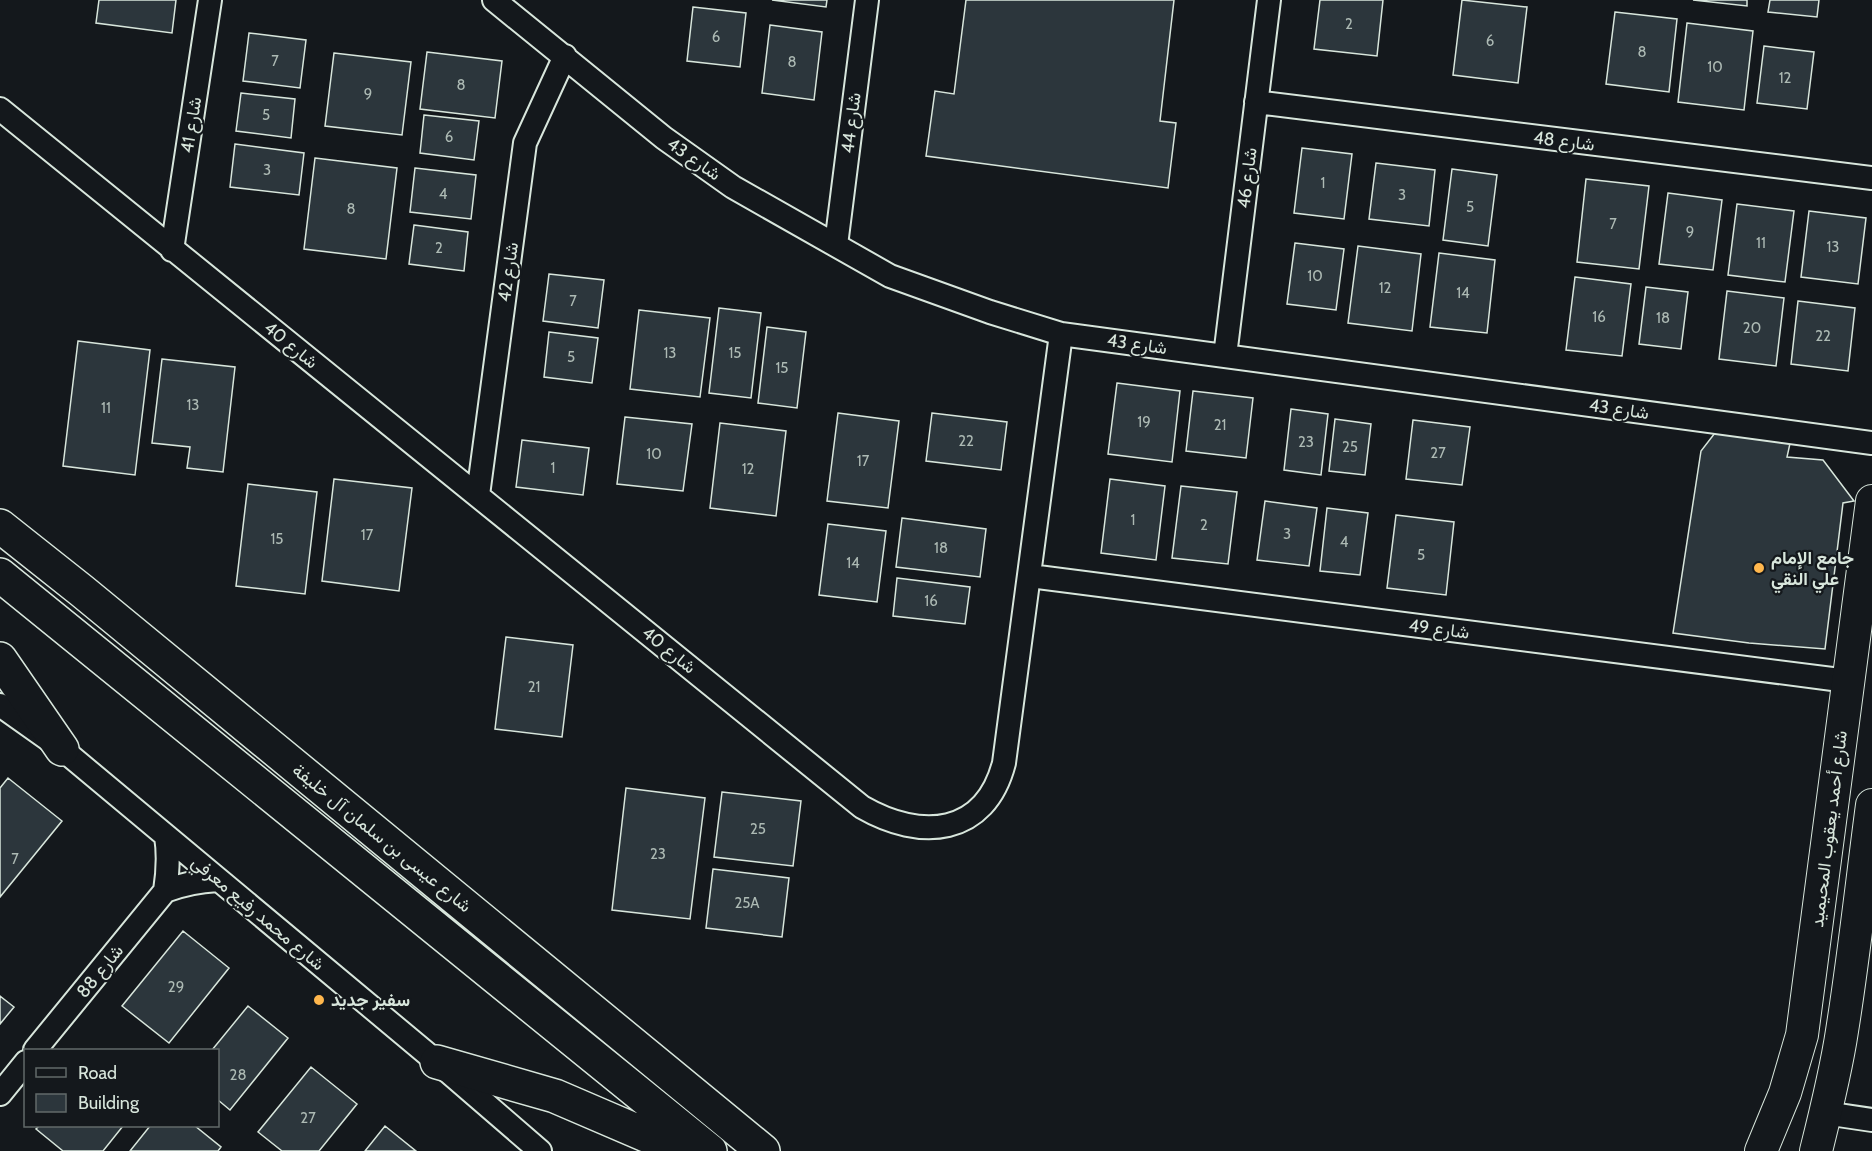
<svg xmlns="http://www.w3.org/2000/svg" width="1872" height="1151" font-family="Cabin,Vazirmatn,sans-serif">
	<rect width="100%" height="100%" fill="#14181c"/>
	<path fill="#2c363c" stroke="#d8e6dc" stroke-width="1.5" d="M99 0H176L172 33 96 23Z
		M772 0H827L826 7Z
		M966 0H1174L1160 121 1176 123 1168 188 926 156 935 91 954 94Z
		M1320 0H1383L1377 56 1314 49Z
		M1462 0 1527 7 1518 83 1453 75Z
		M1693 0H1747V6Z
		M1770 0H1819L1817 17 1768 12Z
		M693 7 746 13 740 67 687 61Z
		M1615 12 1677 19 1669 92 1606 84Z
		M1687 23 1753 31 1744 110 1678 102Z
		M770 25 822 32 814 100 762 93Z
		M249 33 306 40 300 88 243 81Z
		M1764 46 1814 52 1807 109 1757 103Z
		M427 52 502 61 495 118 420 109Z
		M334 53 411 62 402 135 325 126Z
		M241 93 295 99 291 138 236 131Z
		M424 115 479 121 474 160 420 153Z
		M235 144 304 153 299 195 230 187Z
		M1302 148 1352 154 1344 219 1294 213Z
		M315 158 397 168 386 259 304 249Z
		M1376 163 1435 170 1429 226 1369 219Z
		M415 168 476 175 471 219 410 212Z
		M1452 169 1497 175 1488 246 1443 240Z
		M1586 179 1649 186 1639 269 1577 262Z
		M1668 193 1722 200 1713 270 1659 264Z
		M1737 204 1794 211 1785 282 1728 275Z
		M1809 211 1866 218 1858 284 1801 277Z
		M414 225 468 232 464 271 409 264Z
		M1295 243 1344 249 1336 310 1287 304Z
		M1358 246 1421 254 1412 331 1348 323Z
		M1439 253 1495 260 1487 333 1430 327Z
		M549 274 604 280 598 328 543 321Z
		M1575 277 1631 284 1622 356 1566 350Z
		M1646 287 1688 292 1681 349 1639 344Z
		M1727 291 1784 298 1776 366 1719 359Z
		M1798 301 1855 308 1848 371 1791 364Z
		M719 308 761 313 751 398 709 393Z
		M639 310 710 318 700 397 630 389Z
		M767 327 806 332 797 408 758 403Z
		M549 332 598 338 592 383 544 377Z
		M78 341 150 350 135 475 63 466Z
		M162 359 235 367 223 472 187 468 190 447 152 443Z
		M1117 383 1180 391 1172 462 1108 454Z
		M1193 391 1253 398 1246 458 1186 451Z
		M1291 409 1328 414 1321 475 1284 470Z
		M838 413 899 421 888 508 827 501Z
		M932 413 1007 422 1001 470 926 461Z
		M625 417 692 424 683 491 617 484Z
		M1335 419 1371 424 1365 475 1329 471Z
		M1413 420 1470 427 1462 485 1406 479Z
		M720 423 786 431 776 516 710 508Z
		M1718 429 1791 439 1787 457 1823 460 1854 501 1843 503 1825 649 1749 643 1673 633 1701 451Z
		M522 440 589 448 583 495 516 487Z
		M334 479 412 488 399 591 322 581Z
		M1110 479 1165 486 1156 560 1101 553Z
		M248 484 317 492 305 594 236 586Z
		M1181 486 1237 492 1228 564 1172 558Z
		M1265 501 1317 508 1309 566 1257 560Z
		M1327 508 1368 513 1360 575 1320 571Z
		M1396 515 1454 522 1446 595 1387 588Z
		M902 518 986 529 980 577 896 567Z
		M828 524 886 531 877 602 819 595Z
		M897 578 970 587 965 624 893 616Z
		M506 637 573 645 562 737 495 729Z
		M8 778 62 821 0 897V788Z
		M626 788 705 798 690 919 612 910Z
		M722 792 801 801 793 866 714 857Z
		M713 869 789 878 782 937 706 928Z
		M183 931 229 968 169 1043 122 1006Z
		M0 996 14 1007 0 1024Z
		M248 1006 288 1038 230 1110 218 1100V1050H212Z
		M311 1067 357 1104 319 1151H282L258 1132Z
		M39 1126H123L103 1151H63L36 1129Z
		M150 1126H195L221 1147 218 1151H130Z
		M385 1126 416 1151H365Z"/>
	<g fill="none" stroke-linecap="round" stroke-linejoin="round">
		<defs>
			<path id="street" d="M494 0 664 138 733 187 890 276 990 312 1061 334 1872 443
				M1256 102 1872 178
				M0 109 862 807C921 841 985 836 1004 763L1061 334
				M836 245 867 0
				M172 250 210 0
				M1225 356 1269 0
				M478 495 525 143 565 56
				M1030 576 1848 681
				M0 705 62 749 437 1062 540 1151
				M165 891C183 884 199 881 218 880
				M35 1050 165 891C168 872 169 855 166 836
				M0 1094 26 1062
				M1825 1113 1872 1120"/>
			<path id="secondary" d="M1761 1151 1785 1093 1802 1035 1872 501
				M1816 1151C1826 1111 1836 1071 1842 1031 1854 956 1862 880 1872 805"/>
			<path id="highway" d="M0 526 82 591 763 1151
				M0 575 710 1151
				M0 659 62 749
				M437 1062 555 1096 683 1151"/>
		</defs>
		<use href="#street" stroke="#d8e6dc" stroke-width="26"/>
		<use href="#secondary" stroke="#d8e6dc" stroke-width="34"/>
		<use href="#highway" stroke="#d8e6dc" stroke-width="36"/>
		<use href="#street" stroke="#14181c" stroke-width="22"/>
		<use href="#secondary" stroke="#14181c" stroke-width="32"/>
		<use href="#highway" stroke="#14181c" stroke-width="33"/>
	</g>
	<g fill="#ffb74d" stroke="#14181c" stroke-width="2">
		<circle cx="1759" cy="568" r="6"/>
		<circle cx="319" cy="1000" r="6"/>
	</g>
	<g text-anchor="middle" stroke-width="4.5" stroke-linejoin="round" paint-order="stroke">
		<g font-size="15" fill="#adbab4">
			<text x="1349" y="29">2</text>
			<text x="716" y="42">6</text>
			<text x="1490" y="46">6</text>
			<text x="1642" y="57">8</text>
			<text x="275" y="66">7</text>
			<text x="792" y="67">8</text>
			<text x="1715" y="72">10</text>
			<text x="1785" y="83">12</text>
			<text x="461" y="90">8</text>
			<text x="368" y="99">9</text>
			<text x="266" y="120">5</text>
			<text x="449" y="142">6</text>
			<text x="267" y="175">3</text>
			<text x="1323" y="188">1</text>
			<text x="443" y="199">4</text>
			<text x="1402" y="200">3</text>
			<text x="1470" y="212">5</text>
			<text x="351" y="214">8</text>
			<text x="1613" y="229">7</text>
			<text x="1690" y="237">9</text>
			<text x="1761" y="248">11</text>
			<text x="1833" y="252">13</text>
			<text x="439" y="253">2</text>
			<text x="1315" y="281">10</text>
			<text x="1385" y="293">12</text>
			<text x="1463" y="298">14</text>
			<text x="573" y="306">7</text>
			<text x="1599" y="322">16</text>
			<text x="1663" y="323">18</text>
			<text x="1752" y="333">20</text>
			<text x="1823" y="341">22</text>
			<text x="670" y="358">13</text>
			<text x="735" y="358">15</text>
			<text x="571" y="362">5</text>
			<text x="782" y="373">15</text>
			<text x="193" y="410">13</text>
			<text x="106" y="413">11</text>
			<text x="1144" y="427">19</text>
			<text x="1220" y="430">21</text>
			<text x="966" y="446">22</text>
			<text x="1306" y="447">23</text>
			<text x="1350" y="452">25</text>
			<text x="1438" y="458">27</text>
			<text x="654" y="459">10</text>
			<text x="863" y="466">17</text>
			<text x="553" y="473">1</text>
			<text x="748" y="474">12</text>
			<text x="1133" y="525">1</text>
			<text x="1204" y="530">2</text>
			<text x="1287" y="539">3</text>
			<text x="367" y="540">17</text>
			<text x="277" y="544">15</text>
			<text x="1344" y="547">4</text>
			<text x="941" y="553">18</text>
			<text x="1421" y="560">5</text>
			<text x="853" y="568">14</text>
			<text x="931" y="606">16</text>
			<text x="534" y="692">21</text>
			<text x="758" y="834">25</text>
			<text x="658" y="859">23</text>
			<text x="15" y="864">7</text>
			<text x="747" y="908">25A</text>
			<text x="176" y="992">29</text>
			<text x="238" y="1080">28</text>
			<text x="308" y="1123">27</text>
		</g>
		<g font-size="18" fill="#d8e6dc" stroke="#14181c">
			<text transform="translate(851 123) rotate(-83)" y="6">شارع 44</text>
			<text transform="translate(191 125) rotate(-81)" y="6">شارع 41</text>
			<text transform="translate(1564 141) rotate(7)" y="6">شارع 48</text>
			<text transform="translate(694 159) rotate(35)" y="6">شارع 43</text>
			<text transform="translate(1247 178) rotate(-83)" y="6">شارع 46</text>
			<text transform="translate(508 272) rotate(-82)" y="6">شارع 42</text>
			<text transform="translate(1137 344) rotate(8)" y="6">شارع 43</text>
			<text transform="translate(291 345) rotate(39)" y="6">شارع 40</text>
			<text transform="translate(1619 409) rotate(8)" y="6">شارع 43</text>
			<text transform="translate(1439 629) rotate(7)" y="6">شارع 49</text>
			<text transform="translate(669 650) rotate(39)" y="6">شارع 40</text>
			<text transform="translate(1829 829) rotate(-83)" y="6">شارع أحمد يعقوب المحيميد</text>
			<text transform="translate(382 838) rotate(39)" y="6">شارع عيسى بن سلمان آل خليفة</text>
			<text transform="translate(258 913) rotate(40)" y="6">شارع محمد رفيع معرفي</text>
			<text transform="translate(100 971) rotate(-51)" y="6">شارع 88</text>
		</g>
		<g font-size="18" font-weight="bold" fill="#d8e6dc" stroke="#14181c" text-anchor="start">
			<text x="1771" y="564">جامع الإمام<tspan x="1771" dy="21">علي النقي</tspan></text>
			<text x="331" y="1006">سفير جديد</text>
		</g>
	</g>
	<rect x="24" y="1049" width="195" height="78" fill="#14181c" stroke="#626a69" stroke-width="1.5"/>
	<rect x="36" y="1068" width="30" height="9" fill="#14181c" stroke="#626a69" stroke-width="1.5"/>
	<text x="78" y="1079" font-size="18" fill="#d8e6dc">Road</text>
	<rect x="36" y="1094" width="30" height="18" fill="#2c363c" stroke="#626a69" stroke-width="1.5"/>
	<text x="78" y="1109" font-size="18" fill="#d8e6dc">Building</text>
</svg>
